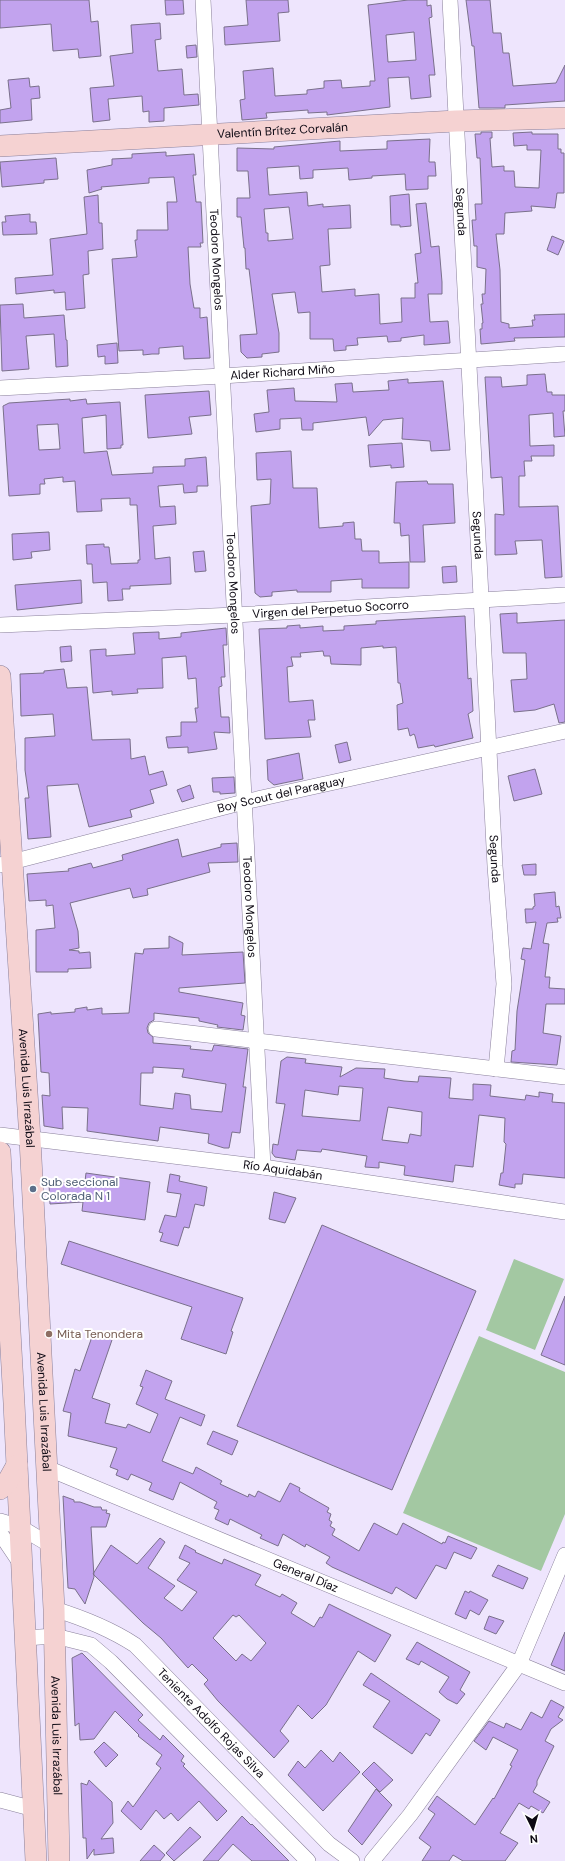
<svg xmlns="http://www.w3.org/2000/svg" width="565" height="1861" font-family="'DM Sans',sans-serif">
	<rect width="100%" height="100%" fill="#eee5fd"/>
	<path fill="#a3c8a2" d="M514 1259 564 1279 535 1350 486 1330Z
		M479 1336 565 1372V1514L541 1571 403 1513Z"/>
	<path fill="#c2a3ee" stroke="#7a708b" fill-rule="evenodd" d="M0 0H89L91 22 98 21 101 56 79 58 78 49 53 51 51 24 0 28Z
		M165 0H183L184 14 166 15Z
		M246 0H288L289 12 278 13 280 41 225 45 224 27 248 25Z
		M408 0H427V6L431 5 432 17 429 18 435 75H429L431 97 411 99 409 77 388 78 390 107 327 115V112L308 113V110L266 113 267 118 242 120 240 100 245 99 243 71 273 68 275 96 307 94V90L324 88V81L341 80 342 88 370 86V81H375L368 5ZM414 32 416 60 388 62 386 35Z
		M466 0H490L493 33H501L503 53H509L513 86 556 83 565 65V101L505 105V108H479L474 46H472Z
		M160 23 161 39 155 40 158 71 182 69 184 95 198 94 199 105 164 108V121L149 122V111L143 112 142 96 108 99 110 120 93 122 90 88 114 86 110 56 133 53 131 25Z
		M196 45 197 57 187 58 186 46Z
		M29 78 30 87 39 86 40 98 31 99 32 120 0 123V110L11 108 8 80Z
		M481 132H492V138H490L492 167 504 166V171H514L515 187 539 188 541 150H527V145L514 146 513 133 532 132V134H558V149H561V153H564V193H557L555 208 531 206 532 211 505 213 504 234H496L500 270 501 322 509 324V328L533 326 532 320H535L534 315 565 314V337L514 338 515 341 481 344 480 329H482V323H483L481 304H483L482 294H485L486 269 477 267V246H474L472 220H476L475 204H482L480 158H477L475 134H481Z
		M430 139 429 162H435L436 176H428V189L406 190 405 174 372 176V178L349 180 348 168 313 170V178L300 179 299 166 267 168 269 195 307 192 308 206 323 204V207L350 205 351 228 328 229 330 265 320 266 322 292 355 289V296L379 294 380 324 402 322 401 298H415V283H418L415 254 421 253 416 204 426 203 431 247 439 246 442 282V294H428L430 322 448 321 450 343 424 345V335L401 338V341L388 342 387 336 357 338 358 345 346 346V350L334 351 333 339H310V312L298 313 295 292 272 294 279 333V352L262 354V357L247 358 241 352 240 335 257 334 249 269H246L245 248H244L241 217H237V198H250L248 171H237V148L274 149V147L340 141V151L362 150 387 149V141ZM289 207 293 239 268 241V233H266L264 209Z
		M166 152V156L194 154 196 175H193L196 202H201L203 243H200L201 247H188L190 284 194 308H200V318L207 317 210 358 184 359 183 346 159 348V354H152L143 355V350L119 351 112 259 137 257 135 240H137V230H168L167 202H177L174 177 149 178V183L101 187 102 189 89 193 87 170 112 165V159L132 158V154Z
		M56 158 58 179 44 180V183L2 187 0 162Z
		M409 194 411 226 400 227V225H391L390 196Z
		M98 195 99 223H102L103 249 88 251 89 274 83 275 85 308 66 310 65 292 54 293V290L16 294 15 278 53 275 50 239 87 234 84 197Z
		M30 214V222H36L37 234 3 235 2 222H6L5 216Z
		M552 236 564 241 558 255 547 250Z
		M23 304 24 318 64 315 66 340H67L68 366 56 367 54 334 26 336 29 369 2 371 0 305Z
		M117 343 118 363 105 364V356L98 357 97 345Z
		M545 374 547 392H552V395H565V411H563L565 436 554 437 553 413 529 415 530 446 554 445V456H531L532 461H524L525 476H519V507L558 506 562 577 545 578 542 540 515 541 517 554 495 555V514L504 515 502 477 491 478 485 377H501L502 387 527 385V375Z
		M408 379V383L443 381 450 450 431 451 430 441 402 439 403 418 383 420 369 436 366 417 313 423V430H302L301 418 280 419V429L256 432 254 414 269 412 267 390 294 388 295 401 337 402 335 384 352 383 353 392 389 390 388 381Z
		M209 391 211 415 189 417 192 434 148 438 145 395Z
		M70 399V401L86 399 87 404 120 402 123 445H121V448L107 449 106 415 82 418 84 453 107 451 112 475 153 473V467L185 466V459L206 457 208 486H197V492L184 493 183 484 158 486 160 507 175 506 176 524 153 526 155 559 170 557 171 584 130 586V589H122L123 600 108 601 107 582 93 583 92 564H87L86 545 104 544V547H109L111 564 138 563V560H140L137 505H130V498L101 499 102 511 77 512 75 481 63 482V477L44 479 45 484H40V494L9 496 3 406 9 403ZM58 424 60 449 39 450 37 425Z
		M402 443 404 467 391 468V465L370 467 368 445Z
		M291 451 293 488H317L319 528 343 526V523L354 522 355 539H361L362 551H379V563L409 562V588H362V579L331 581V592H297V590L272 592V596L260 597 255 593 251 506 270 504 271 479 257 480 256 453Z
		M427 481 428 484H453L455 523 423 525 425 562H410L409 535 401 536 400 523H394L396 482Z
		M49 532 50 550 31 552 32 558 13 560 12 534Z
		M204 551 206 571 195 572 193 552Z
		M456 566 457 582 443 583 442 567Z
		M81 580 82 603 17 610 15 585Z
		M517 613V623L565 620V722L559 723 554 704 535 710 514 712 511 680 527 679 526 653H503L500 614Z
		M465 616 468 679 471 678 473 711 468 714 473 738 435 747 434 745 418 748 415 736 414 734 410 736 408 728 398 730 397 705 403 703 400 683H398L396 647 383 648V646L361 648V665L331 664 330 656H324L323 651 300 653 301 657H291L293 666 287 667 289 702 313 700 315 720H308L311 737 265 739 259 629 287 628V626L300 625V628L323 626V631L344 630V626L376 624V621Z
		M226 628 227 645H223L225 677H221L222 686 219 687V693L221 717H229L230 733 214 732 217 749 188 753V747L168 748 166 737 181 736V722H197L195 708H198L196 678 188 679 186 656 162 658 163 688 137 689 138 693 112 695V691L93 693 90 650 106 649V656L135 654 133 633 159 632V639L181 637V633Z
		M71 646 72 661 61 662 60 647Z
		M64 669 67 688 87 687 92 740 130 739 131 759 145 756 149 775 163 771 167 785 150 790 154 803 130 810 132 817 89 827 78 784 47 786 51 837 28 839 25 798H29L25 770V738L55 736 53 714 21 716 20 674 44 673V671Z
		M347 742 351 760 339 763 335 745Z
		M299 753 303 779 274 785 268 780 267 760Z
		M535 769 542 794 514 801 508 776Z
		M234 777 235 793 220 794V792H213L212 778Z
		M190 785 194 798 182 802 177 790Z
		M178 839 182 857 221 847V844L237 843 238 862 208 863 210 872 147 889 148 895 133 898 130 888 70 903 78 931 79 948 69 950 79 951V953L90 952 91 968 68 969V972H36V930L55 928 53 905 46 906V900L29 901 27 874 69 871 68 869 91 863 93 868 123 860 122 855Z
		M536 864V875H524L522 865Z
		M555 892 556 907 559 906 561 918H557L558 922 547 923 543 943 549 944 545 977H550L549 988 565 989V1004H546L543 1033 561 1036 557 1065 511 1062 512 1051 515 1050 517 1011 525 960 521 959 523 948 531 949 536 922 526 923 525 909H533V907L535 906 534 894Z
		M169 936 183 943 182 955 243 952 245 983 179 988V992L243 1003 241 1015 245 1016 243 1030 217 1027 218 1025 199 1021V1018L154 1013V1020L149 1023 147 1028 148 1033 153 1037V1043L191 1046 190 1049 212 1051 214 1045 248 1049 243 1087H246L240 1133 232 1132 229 1148H224L208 1143 209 1134 160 1127 158 1141 87 1131 88 1108 62 1107 63 1129 44 1126 42 1095 50 1096 49 1073 41 1072 38 1014 51 1012V1014L75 1012V1009L87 1007V1010L102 1008V1014L129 1013 135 953 143 954 144 949 169 948ZM153 1067 184 1069 182 1077 226 1084 222 1112 191 1109 190 1095 175 1093 173 1109 140 1105 141 1073H153Z
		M287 1057 306 1059 305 1063 342 1067 340 1077 356 1068 385 1069 384 1078 404 1081 418 1082 419 1076 451 1078 449 1098 473 1100V1084L491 1085 490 1096 525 1100 526 1095 539 1097V1092L553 1094 552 1102 565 1103V1178L523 1174 522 1184H515V1188L499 1185 501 1173H503L506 1144 504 1142 505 1118 479 1115 473 1167 455 1165 453 1182 404 1175 405 1166 379 1162V1168L365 1167 367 1156 322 1149 321 1152 297 1150 295 1160 275 1157 272 1153 273 1144 278 1145 285 1104 276 1103 280 1069 281 1061ZM339 1086 363 1088 360 1121 302 1116 305 1090 338 1095ZM388 1107 422 1112 421 1136 410 1134 408 1143 382 1140Z
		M86 1173 150 1182 145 1220 82 1211 83 1202 50 1204 49 1184 85 1181Z
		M170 1174 180 1176 179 1181 207 1187 204 1206 195 1204 189 1228 184 1227 178 1246 160 1241 163 1233 159 1232 165 1215 176 1217 181 1194 167 1192Z
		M274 1192 296 1198 285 1223 269 1219Z
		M322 1225 476 1291 392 1490 237 1426Z
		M69 1241 243 1298 231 1331 233 1332 226 1354 181 1339 192 1307 61 1264Z
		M565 1296V1365L541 1355Z
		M94 1331 113 1337 92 1398 110 1404 105 1423 126 1428 128 1424 150 1433 158 1414 136 1404 143 1387 140 1386 146 1370 172 1381 165 1399 205 1415 201 1426 180 1417 162 1461 193 1474 196 1467 222 1481 220 1484 248 1497 249 1494 255 1497 258 1491 280 1502 290 1483 300 1488 299 1491 329 1508 327 1512 331 1514 329 1520 332 1522 330 1526 335 1529 332 1535 359 1551 374 1523 397 1535 403 1523 442 1544 443 1542 445 1543 448 1536 477 1548 471 1559 454 1552 446 1569 436 1565 416 1599 396 1587 392 1594 332 1567 326 1563 330 1557 306 1544 305 1547 283 1534 278 1546 260 1538 262 1535 230 1519 228 1525 215 1519 219 1510 214 1508 217 1502 180 1482 173 1500 149 1490 152 1483 131 1474 128 1480 116 1475 118 1470 110 1467 117 1448 68 1436 71 1413 63 1411 75 1369 80 1371Z
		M213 1431 238 1441 232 1455 207 1444Z
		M63 1496 74 1500V1502H80L94 1507H101L102 1510H107L106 1513 110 1514 106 1527H91L94 1577 85 1604 75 1589 68 1588Z
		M160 1538 165 1542 148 1568 175 1586 164 1598 182 1611 197 1592 177 1580 190 1563 179 1558 185 1545 196 1551 195 1552 222 1564 224 1559 261 1575 255 1585 280 1597 282 1594 297 1603 291 1613 314 1627 320 1617 322 1618 329 1604 391 1635 375 1662 358 1651 326 1705 312 1719 298 1705 280 1731 289 1741 274 1758 218 1701 204 1684 208 1680 192 1664 188 1668 161 1638 143 1623 93 1574 111 1545 137 1564ZM233 1615 236 1617 239 1615 266 1643 251 1661 242 1654 236 1661 213 1638Z
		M498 1565 528 1578 523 1589 492 1576Z
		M465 1591 469 1593 470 1591 488 1600 479 1615 470 1610 466 1619 455 1614Z
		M489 1616 504 1621 496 1634 484 1629Z
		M565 1632V1671L551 1665Z
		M417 1642 470 1672 460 1690 465 1694 457 1704 447 1699 439 1692 449 1677 421 1661 419 1665 406 1659Z
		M82 1653 143 1715 138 1720 160 1740 163 1735 184 1756 181 1761 185 1764 183 1766 227 1811 217 1821 199 1801 178 1821 171 1813 164 1819 156 1810 141 1830 121 1811 128 1801 133 1807 161 1768 156 1764 162 1755 138 1736 139 1735 115 1711 94 1739 80 1740 79 1723 75 1726 72 1658Z
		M371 1673 440 1720 430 1736 426 1733 412 1754 373 1727 390 1701 363 1685Z
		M551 1700 564 1707 558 1717 563 1720 551 1729 545 1741 554 1746 537 1781V1785L533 1792 550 1802 543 1813 531 1806 529 1809 519 1803 500 1833 518 1843 505 1861H463L453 1855 449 1861H422L431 1847 419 1838 435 1814 428 1809 437 1796 475 1825 493 1798 494 1799 512 1766 510 1765 518 1750 493 1737 486 1750 474 1741 489 1721 504 1728 506 1723 521 1730 531 1712 542 1718Z
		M104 1742 118 1755 106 1767 94 1752Z
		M321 1750 333 1762 340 1752 360 1772 323 1811 288 1775 298 1761 305 1768Z
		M374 1762 393 1780 380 1792 362 1774Z
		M89 1780 112 1802 113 1823 101 1839 113 1838 114 1853 94 1855V1849L87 1859 86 1838H83L81 1783 87 1785Z
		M376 1789 392 1805 362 1845 348 1831Z
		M242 1816 251 1825 252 1824 289 1861H252L233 1844 218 1861H203Z
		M190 1827 201 1837 174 1861 166 1853Z
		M154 1845 165 1855 160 1861H140Z"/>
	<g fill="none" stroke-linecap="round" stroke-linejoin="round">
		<defs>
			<g id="street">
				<path id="s1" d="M203 0 263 1167"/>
				<path id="s2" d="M450 0 495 866 504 984 496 1069"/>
				<path id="s3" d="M0 388 222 376 565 354"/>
				<path id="s4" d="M0 625 235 615 565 595"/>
				<path id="s5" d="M0 865 244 802 565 731"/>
				<path d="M156 1029 565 1077"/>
				<path id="s6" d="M0 1135 263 1167 565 1212"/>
				<path id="s7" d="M47 1468 565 1683"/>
				<path d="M0 1521 20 1527 50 1545"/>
				<path d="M0 1533 21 1564"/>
				<path id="s8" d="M54 1609C83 1618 109 1628 135 1645L329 1844 352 1861"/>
				<path d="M25 1638 55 1636 91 1645 111 1662 308 1861"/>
				<path d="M0 1800 34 1809"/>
				<path d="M372 1861 410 1815 519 1664 565 1555"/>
			</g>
			<g id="secondary">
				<path id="s9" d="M0 146 456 121 565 118"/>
				<path id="s10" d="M0 676 30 1139 54 1609 59 1861"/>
				<path d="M0 1152 14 1403 36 1861"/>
				<path d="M0 1489 7 1483 17 1465"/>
			</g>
		</defs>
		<use href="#street" stroke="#8a809b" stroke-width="16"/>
		<use href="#secondary" stroke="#8a809b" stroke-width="22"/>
		<use href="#street" stroke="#fff" stroke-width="15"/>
		<use href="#secondary" stroke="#f5d2d2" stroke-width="21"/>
	</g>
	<circle fill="#5c6f8a" stroke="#fff" stroke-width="1.5" cx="33" cy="1189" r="4"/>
	<circle fill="#8d6e63" stroke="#fff" stroke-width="1.5" cx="49" cy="1334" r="4"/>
	<g text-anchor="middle" stroke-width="4" stroke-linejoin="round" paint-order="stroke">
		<g font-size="12" fill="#0d0913" stroke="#fff">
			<text dy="4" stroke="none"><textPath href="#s9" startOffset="283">Valentín Brítez Corvalán</textPath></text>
			<text dy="4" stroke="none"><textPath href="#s2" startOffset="212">Segunda</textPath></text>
			<text dy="4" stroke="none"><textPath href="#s1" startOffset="260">Teodoro Mongelos</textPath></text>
			<text dy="4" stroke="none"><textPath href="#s3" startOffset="283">Alder Richard Miño</textPath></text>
			<text dy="4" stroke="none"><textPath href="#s2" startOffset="536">Segunda</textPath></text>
			<text dy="4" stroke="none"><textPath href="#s1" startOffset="584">Teodoro Mongelos</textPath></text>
			<text dy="4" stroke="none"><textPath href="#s4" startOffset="331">Virgen del Perpetuo Socorro</textPath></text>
			<text dy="4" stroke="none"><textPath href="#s5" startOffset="290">Boy Scout del Paraguay</textPath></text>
			<text dy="4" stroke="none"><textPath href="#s2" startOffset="860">Segunda</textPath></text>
			<text dy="4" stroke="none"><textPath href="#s1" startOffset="908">Teodoro Mongelos</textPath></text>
			<text dy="4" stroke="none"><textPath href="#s10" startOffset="413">Avenida Luis Irrazábal</textPath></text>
			<text dy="4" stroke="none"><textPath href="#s6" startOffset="285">Río Aquidabán</textPath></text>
			<text dy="4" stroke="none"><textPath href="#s10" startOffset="737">Avenida Luis Irrazábal</textPath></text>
			<text dy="4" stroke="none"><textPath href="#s7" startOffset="280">General Díaz</textPath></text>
			<text dy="4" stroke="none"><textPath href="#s8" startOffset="198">Teniente Adolfo Rojas Silva</textPath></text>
			<text dy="4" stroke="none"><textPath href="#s10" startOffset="1061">Avenida Luis Irrazábal</textPath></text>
		</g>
		<g font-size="12" fill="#4e5e75" stroke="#fff" text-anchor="start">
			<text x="41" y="1186">Sub seccional<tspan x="41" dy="14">Colorada N 1</tspan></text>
		</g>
		<g font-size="12" fill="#785e54" stroke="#fff" text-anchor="start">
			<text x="57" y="1338">Mita Tenondera</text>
		</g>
	</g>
	<g transform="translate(533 1829) rotate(175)" stroke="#ffffff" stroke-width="3" paint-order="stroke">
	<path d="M0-3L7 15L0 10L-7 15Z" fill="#0d0913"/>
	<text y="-6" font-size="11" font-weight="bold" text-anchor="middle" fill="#0d0913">N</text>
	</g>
</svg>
